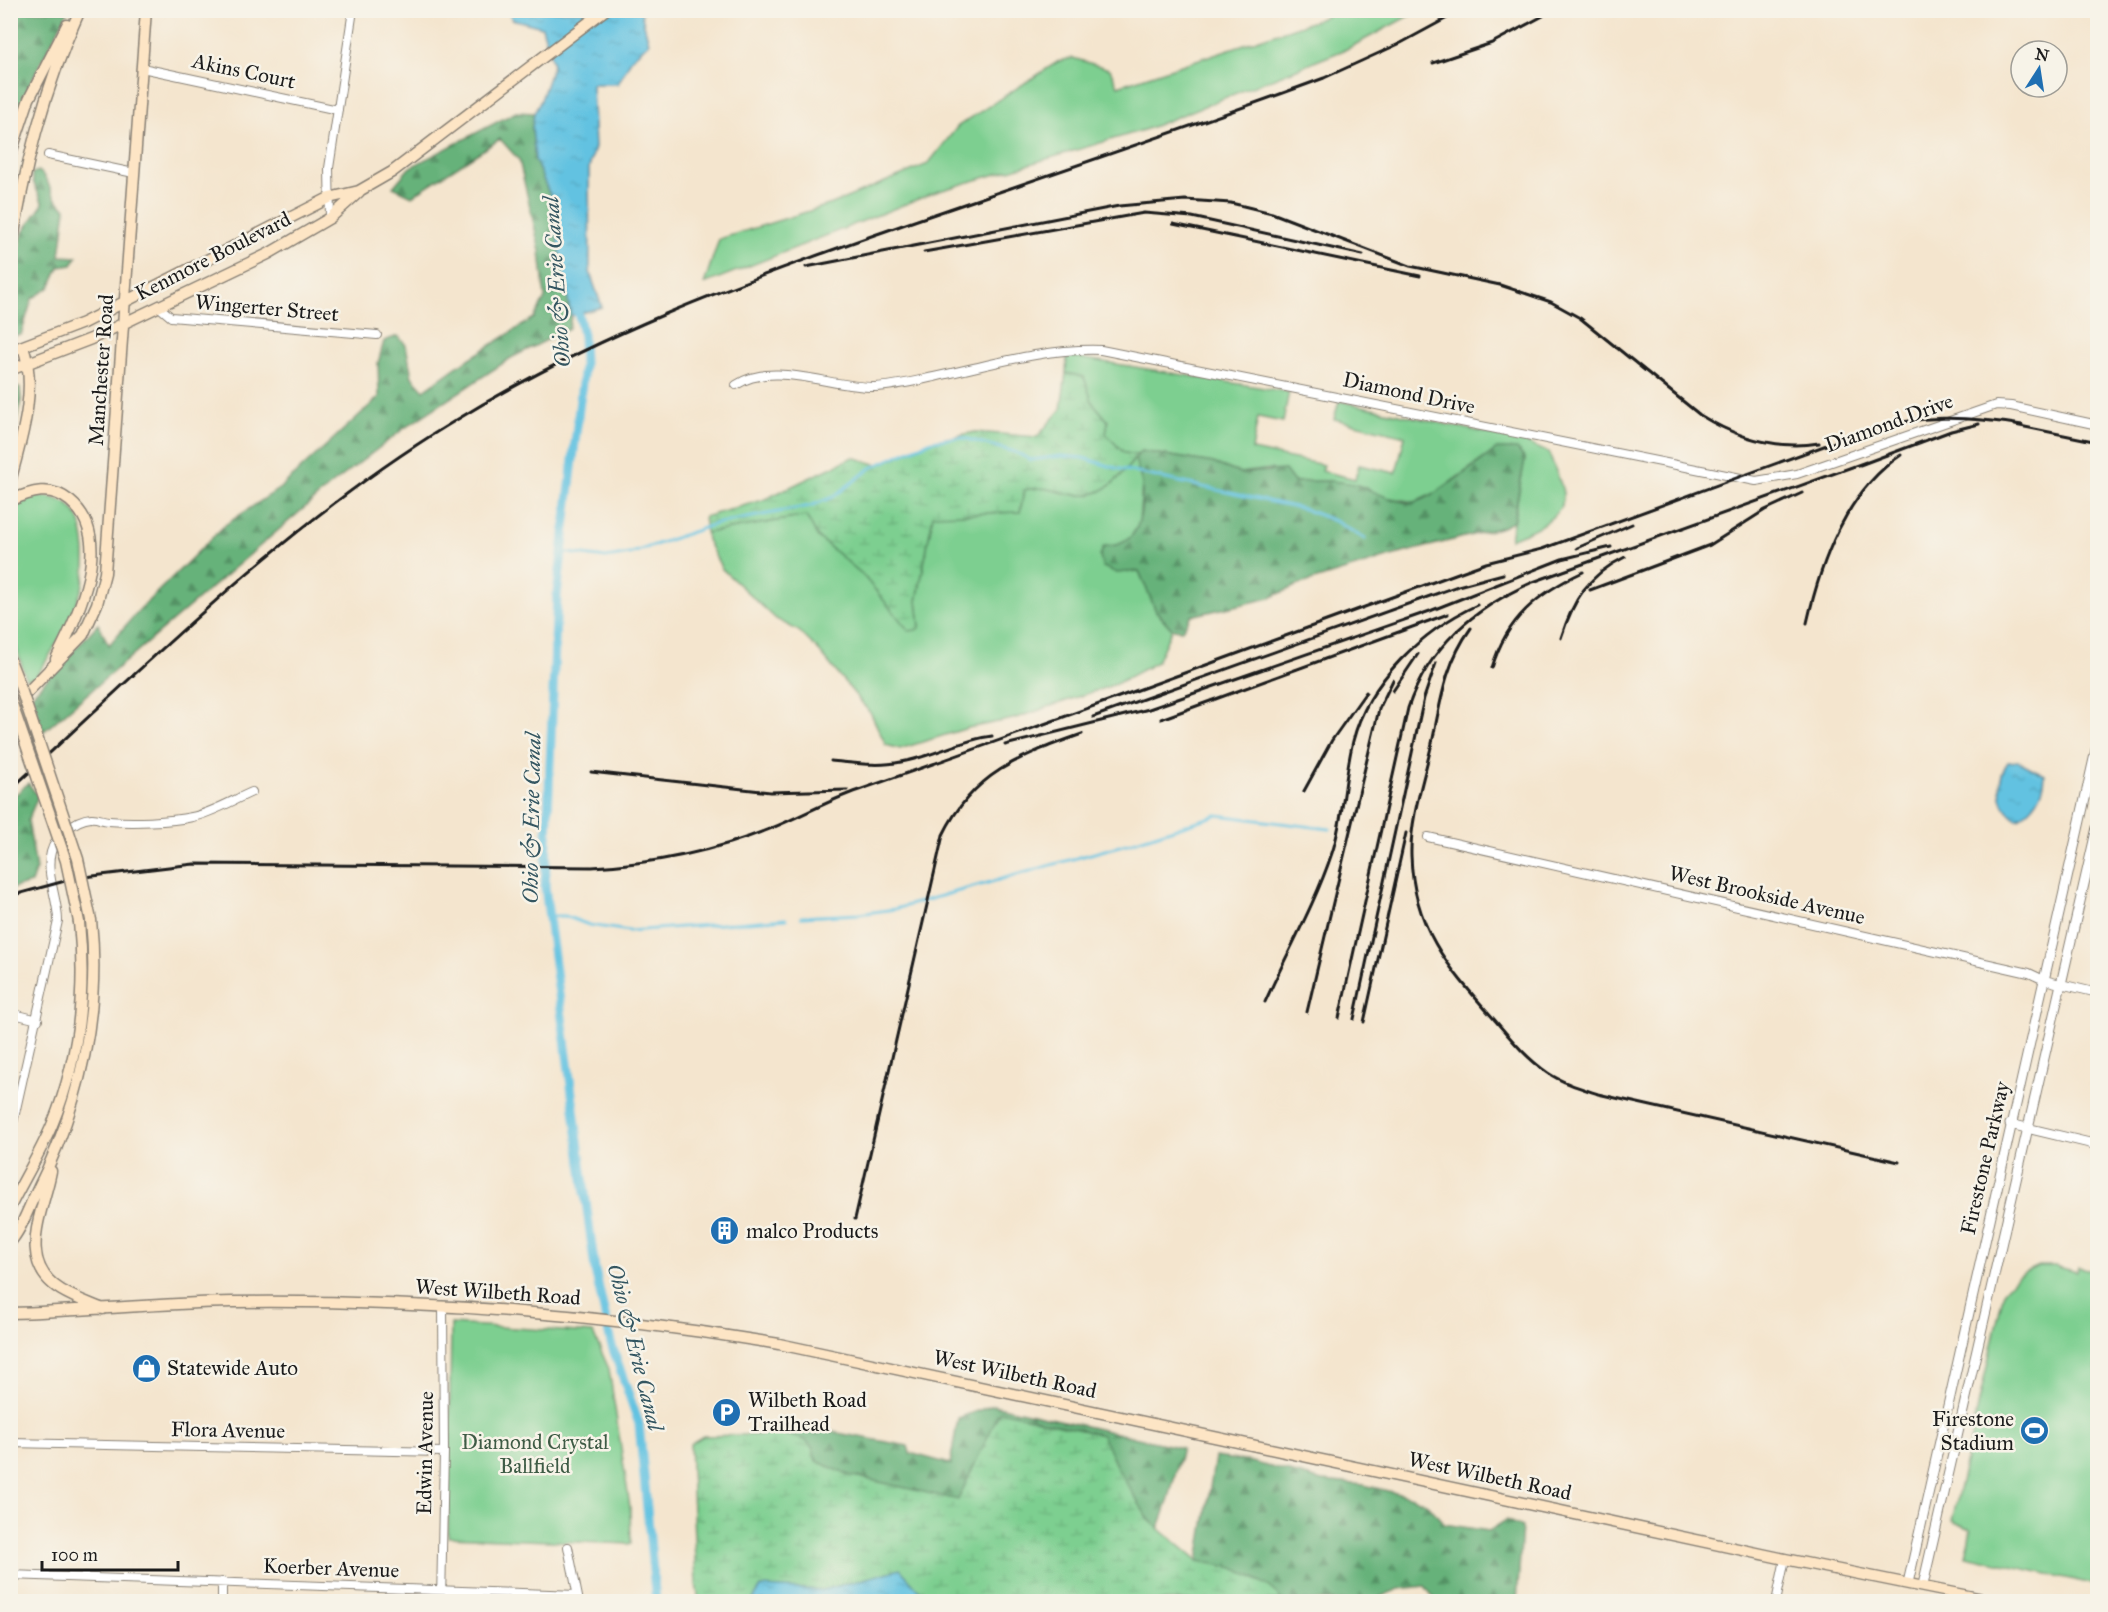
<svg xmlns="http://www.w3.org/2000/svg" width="2108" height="1612" font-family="'IM FELL Great Primer',serif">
	<defs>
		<pattern id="forest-firs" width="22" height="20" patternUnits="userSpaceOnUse" patternTransform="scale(1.5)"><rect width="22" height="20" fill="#66b27a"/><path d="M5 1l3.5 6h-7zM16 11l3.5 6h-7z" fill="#539063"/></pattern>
		<pattern id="wetland-marsh" width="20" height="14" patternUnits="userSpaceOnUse" patternTransform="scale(1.5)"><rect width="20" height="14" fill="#7dcf90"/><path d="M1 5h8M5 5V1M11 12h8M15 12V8" fill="none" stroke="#6bb17c"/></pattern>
		<pattern id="water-ripples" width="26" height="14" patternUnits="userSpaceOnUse" patternTransform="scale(1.5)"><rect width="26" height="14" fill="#62c2e1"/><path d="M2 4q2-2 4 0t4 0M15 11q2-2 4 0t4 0" fill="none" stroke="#54a6c0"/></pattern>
	</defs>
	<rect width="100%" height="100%" fill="#f7f3e8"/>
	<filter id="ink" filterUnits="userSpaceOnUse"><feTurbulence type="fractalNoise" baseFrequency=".0167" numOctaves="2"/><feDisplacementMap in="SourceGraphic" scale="12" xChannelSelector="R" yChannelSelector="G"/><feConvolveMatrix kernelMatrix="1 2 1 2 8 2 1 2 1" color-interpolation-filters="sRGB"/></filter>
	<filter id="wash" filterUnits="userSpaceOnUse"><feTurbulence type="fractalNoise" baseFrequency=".008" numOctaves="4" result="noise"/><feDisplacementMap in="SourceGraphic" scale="24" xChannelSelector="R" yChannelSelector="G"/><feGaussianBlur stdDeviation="1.35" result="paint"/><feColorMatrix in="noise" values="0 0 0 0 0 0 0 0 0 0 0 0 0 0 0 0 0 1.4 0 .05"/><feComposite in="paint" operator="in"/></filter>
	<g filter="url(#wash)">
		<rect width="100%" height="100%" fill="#f4e5ce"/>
		<path fill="#7dcf90" stroke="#4c7656" stroke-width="1.5" d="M1338 10 1418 11 1349 48 1147 129 936 192 704 284 719 239 832 204 928 164 958 126 1059 61 1073 58 1110 69 1118 86 1317 20Z
			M1067 356 1289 392 1283 422 1258 417 1252 450 1324 465 1322 471 1355 479 1359 465 1396 473 1405 436 1334 419 1339 401 1523 441 1549 453C1553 466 1561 480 1563 493 1567 518 1528 532 1510 539L1525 459 1497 449 1435 493 1415 502 1378 496 1363 487 1329 481 1294 482 1271 469 1239 473 1213 463 1141 451 1137 455 1124 453 1106 434 1108 421 1092 402 1084 378 1066 373Z
			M1135 458 1142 484 1139 523 1130 539 1118 546 1139 571 1156 611 1172 629 1157 662 1116 684 1013 719 968 728 900 749 886 745 871 714 819 651 799 631 776 619 722 569 707 540 706 533 806 516 818 537 862 574 909 630 920 627 917 601 933 514 1020 512 1024 490 1038 486 1074 495 1131 464Z
			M39 496C75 498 83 518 85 552 85 564 86 576 82 588 71 621 54 650 35 678L26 679 11 630 10 512 23 500Z
			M2038 1266H2055L2077 1272 2078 1267 2097 1271V1585L1966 1556 1971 1529 1952 1521 2004 1291 2019 1275Z
			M451 1324 593 1333 609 1369 630 1507 631 1544 448 1537Z"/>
		<path fill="url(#forest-firs)" stroke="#41674b" stroke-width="1.5" d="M14 11H68L29 86 11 133 10 20Z
			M516 112 534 113 532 128 535 160 550 195 571 316 569 329 511 358 406 427 331 485 43 732 32 695 98 624 109 645 139 610 225 525 280 488 379 397 378 363 384 341 398 336 406 345 412 377 424 390 459 365 534 318 545 298 540 251 519 160 500 139 412 196 393 187 409 168Z
			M39 171C53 182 47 196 66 208L60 256 77 257 72 265 59 267 50 287 32 299 21 335 11 336 16 267 23 232 43 204 33 181 32 173Z
			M11 386 20 388 21 400 11 451Z
			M1497 449H1517L1525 459 1513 521 1503 527 1391 556 1298 585 1270 598 1191 616 1182 630 1172 629 1156 611 1139 571 1117 573 1103 567 1100 556 1104 546C1140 547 1143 515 1142 485 1142 476 1136 467 1135 458L1141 451 1213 463 1239 473 1285 470 1294 482C1316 481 1343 479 1363 487 1378 493 1399 505 1416 502 1432 499 1482 460 1497 449Z
			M28 783 38 796 28 820 36 869 31 883 11 889V799Z
			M993 1405 1182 1448C1176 1469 1168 1511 1158 1528 1132 1506 1116 1466 1101 1435L1000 1412 958 1500 848 1475 815 1461 812 1447 778 1434 784 1423 908 1446 910 1453 950 1464 958 1418Z
			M1215 1457 1252 1462 1323 1481 1364 1485 1412 1497 1428 1504 1444 1524 1489 1531 1506 1520 1522 1527 1517 1601H1436L1425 1586 1399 1589 1370 1601H1282C1261 1575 1231 1567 1198 1561Z"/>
		<path fill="url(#wetland-marsh)" stroke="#4c7656" stroke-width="1.5" d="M1066 373 1084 377 1092 402 1108 421 1106 434 1124 453 1137 455C1118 482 1100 502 1065 493 1050 489 1039 486 1024 490L1020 512 933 515 917 601 920 627 916 630 909 631 862 574 818 537 806 516 706 533 704 517 763 500 853 457 878 465 932 441 975 432 1037 437 1061 409Z
			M1000 1411 1102 1435 1117 1468 1149 1520 1198 1561 1234 1568 1270 1587 1282 1601H699L696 1584 690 1444 703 1436 784 1434 805 1440 812 1447 816 1461 848 1475 958 1500Z"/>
		<path fill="url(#water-ripples)" stroke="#3f6f7e" stroke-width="1.5" d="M508 11H644L641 13 649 43 632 58 618 84H592L595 147 589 168 590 273 602 307 571 316 550 195 535 160 532 128 534 113 541 100 553 65 542 27 512 19Z
			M2018 761 2045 775C2044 795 2033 810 2017 819 1997 808 1996 779 2008 762Z
			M900 1569 929 1601H752L761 1587 823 1590Z"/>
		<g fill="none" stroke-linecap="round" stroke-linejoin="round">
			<path stroke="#62c2e1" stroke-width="3" d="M562 552 606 558 629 554 715 524 810 506 833 497 871 468 899 455 932 441 960 437 1015 452 1031 460 1061 456 1083 458 1116 468 1304 509 1337 522 1365 539
				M549 916H565L589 925 629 931 786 919
				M801 917 859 914 895 909 1130 843 1217 815 1330 829"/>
			<path stroke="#62c2e1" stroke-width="9" d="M576 303 583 335 584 366 557 595 545 887 595 1270 611 1343 639 1424 656 1602"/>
		</g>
	</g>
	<g filter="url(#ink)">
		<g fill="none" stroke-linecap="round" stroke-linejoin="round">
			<defs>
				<path id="minor" d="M468 10 481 13 482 10
					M142 68 338 110
					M48 155 134 173
					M330 218 329 168 353 10
					M158 306 171 317 377 335
					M736 385C772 360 833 388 875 387 895 386 915 381 934 377 990 365 1044 348 1101 350L1756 481 1797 474 1996 405 2011 406 2098 425
					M1428 837 2029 973 2044 980 2098 993
					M10 1013 38 1020
					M10 1136 58 921C58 898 45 874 51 852 55 837 75 819 91 818 97 817 103 821 109 821 131 823 170 822 192 817 212 813 233 800 252 792
					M10 1443 444 1452
					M568 1547 579 1602
					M10 1575 577 1595
					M222 1602V1582
					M441 1602 444 1452 443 1306
					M1776 1602 1785 1559"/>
				<path id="tertiary" d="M2010 1124 2098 1145
					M1908 1583 2098 741
					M1923 1585 2098 823"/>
				<path id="secondary" d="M10 156 29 99 67 25
					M10 259C23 171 43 91 80 10
					M10 351 83 323 329 198 359 191 392 172 605 10
					M10 370 91 339 268 254 330 218 359 192
					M10 482C21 440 38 389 23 347
					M10 501C31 491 51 485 70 501 116 539 77 618 56 659
					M10 660 19 683
					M10 710 83 635 97 604 105 573 146 10
					M51 1171C44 1210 15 1262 61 1290 74 1298 89 1303 103 1309
					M10 1207C24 1179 40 1153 52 1125 79 1060 86 991 79 922
					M10 1242C22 1229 28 1208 36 1193 79 1107 101 1017 91 920
					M10 1313C84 1311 160 1303 233 1302 416 1300 599 1313 779 1344L1785 1559 1998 1602"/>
			</defs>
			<use href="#minor" stroke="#888075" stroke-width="10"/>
			<use href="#tertiary" stroke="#888075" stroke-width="11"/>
			<use href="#secondary" stroke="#888075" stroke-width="13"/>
			<use href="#minor" stroke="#fff" stroke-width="8"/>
			<use href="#tertiary" stroke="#fff" stroke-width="9"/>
			<use href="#secondary" stroke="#fde5c5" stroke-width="10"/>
			<path stroke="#1c1c1c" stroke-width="3" d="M1433 63 1492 43 1543 16
				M1173 224 1420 276
				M924 252 1144 213 1192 217 1363 255
				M806 267 1119 206 1185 200 1231 203 1272 213 1410 266 1500 285 1551 302 1580 318 1700 415C1737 438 1776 450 1819 443
				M2015 425 2098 442
				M1860 465 1951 431 1979 424
				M1577 548 1632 524
				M1590 590 1710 545 1765 510 1802 493
				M1807 623C1821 561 1846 492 1901 455
				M1471 628C1445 664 1441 700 1432 743 1424 779 1410 818 1411 855 1413 928 1448 967 1493 1018 1510 1038 1526 1058 1548 1073 1563 1083 1580 1088 1598 1094L1899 1162
				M1561 638C1573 600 1588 575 1625 557
				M1492 668C1506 619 1538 593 1583 572
				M1393 691 1418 654
				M1093 717 1458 586 1503 574
				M1161 719 1448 614
				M1005 745 1149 709 1430 611 1562 559 1611 547
				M831 761C854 763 878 767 901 762 933 757 960 740 992 736
				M591 772 770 792 847 790
				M10 790C150 661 285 525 448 425 591 336 742 281 900 226 1042 177 1184 130 1324 78L1401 43 1462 10
				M1304 791 1332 740 1366 692
				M10 896 76 878 194 864 592 867C653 864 715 851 772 828 802 816 829 800 859 790 1069 717 1277 638 1486 563L1542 549 1865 431C1919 414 1966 416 2022 425
				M1265 1002C1287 953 1315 904 1332 853 1344 817 1344 778 1353 741 1368 681 1423 630 1477 605
				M1307 1012 1379 709 1393 680
				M1339 1018 1408 708C1429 646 1474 608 1533 582L1866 462
				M1354 1019 1424 698 1436 663
				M1364 1022 1406 833
				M855 1219 943 835C973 773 1020 756 1082 734"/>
			<defs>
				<path id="secondary-bridge" d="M19 683 78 859 91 920
					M10 698 66 861 79 922"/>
			</defs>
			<use href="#secondary-bridge" stroke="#888075" stroke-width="13" stroke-linecap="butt"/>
			<use href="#secondary-bridge" stroke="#fde5c5" stroke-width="10"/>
		</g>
	</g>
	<defs>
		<symbol id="building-disc" viewBox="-11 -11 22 22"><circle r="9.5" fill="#1f6fb2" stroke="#f7f3e8"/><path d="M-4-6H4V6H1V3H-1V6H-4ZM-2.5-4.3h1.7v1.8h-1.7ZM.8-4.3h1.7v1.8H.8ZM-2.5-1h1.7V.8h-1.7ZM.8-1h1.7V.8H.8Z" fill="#fff"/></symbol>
		<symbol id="shop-disc" viewBox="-11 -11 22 22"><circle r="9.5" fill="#1f6fb2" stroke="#f7f3e8"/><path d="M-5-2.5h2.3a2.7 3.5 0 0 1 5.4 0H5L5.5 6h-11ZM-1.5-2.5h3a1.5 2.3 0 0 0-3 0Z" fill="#fff"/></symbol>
		<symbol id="parking-disc" viewBox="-11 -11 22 22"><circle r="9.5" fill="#1f6fb2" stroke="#f7f3e8"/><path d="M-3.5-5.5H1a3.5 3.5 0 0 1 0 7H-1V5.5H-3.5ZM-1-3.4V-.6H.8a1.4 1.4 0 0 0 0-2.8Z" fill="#fff"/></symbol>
		<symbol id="stadium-disc" viewBox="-11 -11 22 22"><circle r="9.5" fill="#1f6fb2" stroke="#f7f3e8"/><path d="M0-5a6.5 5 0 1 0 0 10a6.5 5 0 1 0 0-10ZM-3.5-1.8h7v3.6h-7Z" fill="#fff"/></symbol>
	</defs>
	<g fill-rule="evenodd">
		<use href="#building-disc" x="708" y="1214" width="33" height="33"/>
		<use href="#shop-disc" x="130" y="1352" width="33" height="33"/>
		<use href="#parking-disc" x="710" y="1396" width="33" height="33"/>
		<use href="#stadium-disc" x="2018" y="1414" width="33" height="33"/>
	</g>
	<g text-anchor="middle" stroke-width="5" stroke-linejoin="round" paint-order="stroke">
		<g font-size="21" fill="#1c1c1c" stroke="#f7f3e8">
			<text transform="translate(244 71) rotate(12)" y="7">Akins Court</text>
			<text transform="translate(213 256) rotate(-27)" y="7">Kenmore Boulevard</text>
			<text transform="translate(267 308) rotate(5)" y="7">Wingerter Street</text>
			<text transform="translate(101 370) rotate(-86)" y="7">Manchester Road</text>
			<text transform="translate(1409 393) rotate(12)" y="7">Diamond Drive</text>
			<text transform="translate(1889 423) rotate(-20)" y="7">Diamond Drive</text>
			<text transform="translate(1767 895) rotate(13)" y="7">West Brookside Avenue</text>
			<text transform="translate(1985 1158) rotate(-77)" y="7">Firestone Parkway</text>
			<text transform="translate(498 1292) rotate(4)" y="7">West Wilbeth Road</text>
			<text transform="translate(1015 1374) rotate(12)" y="7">West Wilbeth Road</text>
			<text transform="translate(228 1430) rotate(1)" y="7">Flora Avenue</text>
			<text transform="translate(425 1453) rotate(-89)" y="7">Edwin Avenue</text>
			<text transform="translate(1490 1476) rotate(12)" y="7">West Wilbeth Road</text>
			<text transform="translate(331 1568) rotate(2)" y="7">Koerber Avenue</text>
		</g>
		<g font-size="21" fill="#1c1c1c" stroke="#f7f3e8" text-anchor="start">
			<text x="746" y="1238">malco Products</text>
			<text x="167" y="1375">Statewide Auto</text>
			<text x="748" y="1407">Wilbeth Road<tspan x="748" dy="24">Trailhead</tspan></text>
			<text x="2014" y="1426" text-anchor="end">Firestone<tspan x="2014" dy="24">Stadium</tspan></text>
		</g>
		<g font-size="21" fill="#3e5b45" stroke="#f7f3e8">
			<text x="535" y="1449">Diamond Crystal<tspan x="535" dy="24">Ballfield</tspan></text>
		</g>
		<g font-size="22" font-style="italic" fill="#345661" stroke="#f7f3e8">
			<text transform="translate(556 282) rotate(-94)" y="8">Ohio &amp; Erie Canal</text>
			<text transform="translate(531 818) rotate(-89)" y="8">Ohio &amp; Erie Canal</text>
			<text transform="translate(636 1347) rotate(76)" y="8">Ohio &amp; Erie Canal</text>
		</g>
	</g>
	<rect width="2108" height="1612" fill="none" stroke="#f7f3e8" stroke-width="36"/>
	<g transform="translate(2039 69) rotate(12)"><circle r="28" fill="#f7f3e8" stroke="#9f9d96" stroke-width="1.5"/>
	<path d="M0-4.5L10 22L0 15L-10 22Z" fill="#1f6fb2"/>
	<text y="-9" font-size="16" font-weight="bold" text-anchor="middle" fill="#1c1c1c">N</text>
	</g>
	<path d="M42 1561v9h136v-9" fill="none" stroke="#1c1c1c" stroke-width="3"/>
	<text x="51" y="1561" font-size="18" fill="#1c1c1c" stroke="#f7f3e8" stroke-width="4.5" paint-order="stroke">100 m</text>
</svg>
